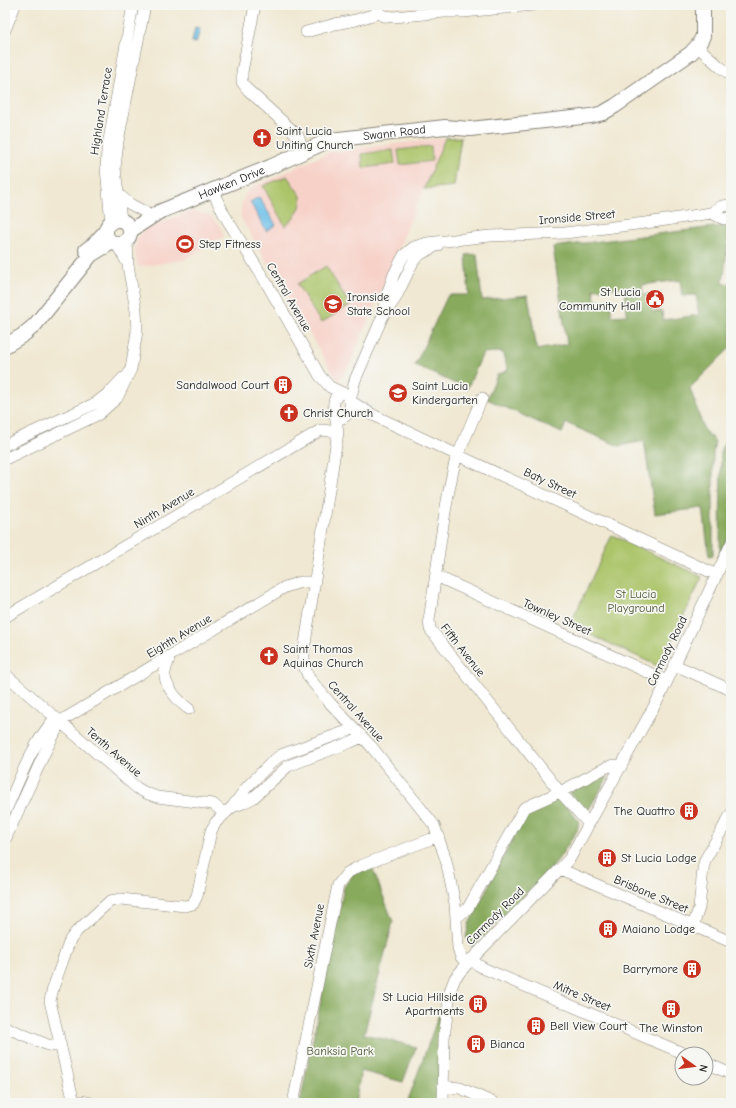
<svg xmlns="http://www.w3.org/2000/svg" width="736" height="1108" font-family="'Comic Neue',sans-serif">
	<rect width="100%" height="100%" fill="#f6f6f2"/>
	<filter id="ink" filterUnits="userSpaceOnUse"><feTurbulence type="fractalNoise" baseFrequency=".025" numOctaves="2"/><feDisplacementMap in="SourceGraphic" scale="8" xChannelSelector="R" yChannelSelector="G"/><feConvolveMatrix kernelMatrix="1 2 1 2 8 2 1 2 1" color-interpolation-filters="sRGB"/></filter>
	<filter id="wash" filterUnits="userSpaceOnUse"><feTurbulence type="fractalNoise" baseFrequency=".012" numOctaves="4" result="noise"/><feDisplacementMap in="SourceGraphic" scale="16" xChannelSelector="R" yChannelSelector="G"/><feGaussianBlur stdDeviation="0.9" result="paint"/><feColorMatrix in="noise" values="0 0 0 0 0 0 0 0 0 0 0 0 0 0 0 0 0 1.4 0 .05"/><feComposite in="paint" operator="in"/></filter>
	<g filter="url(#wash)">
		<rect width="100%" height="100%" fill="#f0e8d2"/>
		<path fill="#f7d1c8" d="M445 138 350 363 338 382 241 218V205L245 195 256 185 263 183 330 152Z
			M192 211 211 216 218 224 224 236 184 260 138 267 135 251 136 241 144 229Z"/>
		<path fill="#abc469" stroke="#647042" d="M461 137 454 186 424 189 445 138Z
			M431 146 432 161 400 165 398 150Z
			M393 150 395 164 363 168 362 154Z
			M287 176 301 196C303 209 294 218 285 226L263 186Z
			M326 266 350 305 321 323 297 284Z
			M612 535 702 577 660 667 570 625Z"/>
		<path fill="#88aa5d" stroke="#52633c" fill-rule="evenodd" d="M730 225 723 284 731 283V347L690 388 704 430 715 441 713 452V555L709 556 703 508 655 514 644 441 619 446 566 423 562 433 487 399 497 375 508 370 502 352 483 353 467 389 415 365 448 295H469L466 255 477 254 482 300 528 295 537 350 567 344 553 247ZM680 280 682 296 696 295 699 315 663 320 662 311 652 312 650 294 643 295 642 285ZM625 287 627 315 612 316 611 300 595 301 594 289Z
			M731 436V531L720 554 721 448Z
			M608 771 607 779 587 812 569 793Z
			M560 797 579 822 577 831 555 864 473 947 466 937 469 924 527 811Z
			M372 867 393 922 364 1034 416 1047 403 1082 361 1071 355 1103H300L344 887 353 874Z
			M442 1006 438 1103H407Z"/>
		<path fill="#6cbfe8" stroke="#446e82" d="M195 28 200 29 196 43 192 42Z
			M259 197 276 225 266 231 250 202Z"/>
	</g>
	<g filter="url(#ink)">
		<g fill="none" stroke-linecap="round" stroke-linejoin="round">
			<defs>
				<path id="minor" d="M255 5 242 72V82L248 90 294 132 298 136 304 152
					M376 5 379 13 384 16 394 17 444 12H463L534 5
					M5 30 15 5
					M306 32 335 24 356 20 379 13
					M697 46 720 67 731 75
					M212 190 225 216 267 284 320 376 330 387 343 393
					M117 193 130 204 145 212
					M711 213 724 219 731 218
					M121 220 115 168 118 141 145 5
					M111 223 106 168 107 151 133 5
					M116 243 128 264
					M383 316 395 299 414 260 421 254 438 245
					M343 393C353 398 352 412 343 418L335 414C333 406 332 395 343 393Z
					M350 401 355 380 382 318 386 297 394 274 404 255 414 247 427 243 490 236 565 233 653 222 711 213 722 206 731 205
					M350 401 373 415 468 460 717 575
					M335 414 338 432 304 650V666L309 678 330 703 371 746 434 825 446 860 455 904 458 948 461 957 467 964
					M5 445 96 403 111 391 123 378
					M457 454C443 509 438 565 429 620L430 629 560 792 589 824
					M458 455 482 398
					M5 459 99 414 117 398 131 369 137 331 136 311 128 265 127 240
					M436 576 667 681
					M5 617 319 431 322 430 338 432
					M170 656C168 663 164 670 165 677 167 689 180 703 189 709
					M675 665 731 690
					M5 674 137 788 146 793 157 797 213 804 225 814
					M59 722 285 587 301 582H314
					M232 807 243 803 253 798 288 766 351 742 362 737
					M5 812C20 779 31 746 55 718
					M5 840 45 752 60 723
					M560 869 731 942
					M456 918 468 908 524 808 560 792 607 767 614 765 621 767
					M693 926 699 908 703 869 705 860 731 814
					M471 959 478 965 485 969 685 1054
					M5 1027 48 1045 52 1046 60 1044
					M706 1063 731 1074
					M443 1086 460 1088 494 1103
					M74 1102 81 1101 91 1103
					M74 1103 50 1001 53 988 70 940 77 931 110 901 121 899 185 906 193 904 197 896 211 831 216 822 232 807 247 787 273 761 281 755 353 729
					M293 1103 338 885 347 873 360 866 439 836
					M443 1103 444 1038 450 991 455 978 467 964 560 869 570 858 662 692 731 544"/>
				<g id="major">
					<circle cx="118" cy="232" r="12"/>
					<path id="s1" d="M130 231 159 212 270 167 330 140 445 127 470 129 591 116 603 113 615 106 691 53 699 44 703 36V5"/>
					<path d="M86 250 93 245 106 231"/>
					<path d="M5 346 23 335 35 325 91 255 112 242"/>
				</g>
			</defs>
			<use href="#minor" stroke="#868277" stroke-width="12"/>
			<use href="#major" stroke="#868277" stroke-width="16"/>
			<use href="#minor" stroke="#fff" stroke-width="11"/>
			<use href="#major" stroke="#fff" stroke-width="14"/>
		</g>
	</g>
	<defs>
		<symbol id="church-disc" viewBox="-11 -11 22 22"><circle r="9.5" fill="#c8321e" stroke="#f6f6f2"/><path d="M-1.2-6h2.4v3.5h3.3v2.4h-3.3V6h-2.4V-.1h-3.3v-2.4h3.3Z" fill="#fff"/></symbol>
		<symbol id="stadium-disc" viewBox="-11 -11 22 22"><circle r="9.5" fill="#c8321e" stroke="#f6f6f2"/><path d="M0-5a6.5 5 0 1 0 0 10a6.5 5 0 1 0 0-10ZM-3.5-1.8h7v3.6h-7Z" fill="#fff"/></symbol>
		<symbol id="civic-disc" viewBox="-11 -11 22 22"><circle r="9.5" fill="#c8321e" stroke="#f6f6f2"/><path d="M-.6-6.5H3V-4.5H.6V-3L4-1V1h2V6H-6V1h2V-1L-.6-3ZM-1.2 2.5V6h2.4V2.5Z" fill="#fff"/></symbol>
		<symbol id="school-disc" viewBox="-11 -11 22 22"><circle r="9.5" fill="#c8321e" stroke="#f6f6f2"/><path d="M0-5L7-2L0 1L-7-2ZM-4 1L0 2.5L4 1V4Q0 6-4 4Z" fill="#fff"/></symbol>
		<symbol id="building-disc" viewBox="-11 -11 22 22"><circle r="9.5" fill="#c8321e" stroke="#f6f6f2"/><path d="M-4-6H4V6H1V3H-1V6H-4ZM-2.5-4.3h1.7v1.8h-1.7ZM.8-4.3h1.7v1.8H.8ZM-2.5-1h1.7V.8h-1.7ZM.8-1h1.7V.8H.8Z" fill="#fff"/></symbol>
	</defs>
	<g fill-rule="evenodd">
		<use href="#church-disc" x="251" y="127" width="22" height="22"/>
		<use href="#stadium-disc" x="174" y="233" width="22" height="22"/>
		<use href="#civic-disc" x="644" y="288" width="22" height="22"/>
		<use href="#school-disc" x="322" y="293" width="22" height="22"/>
		<use href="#building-disc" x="272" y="374" width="22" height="22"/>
		<use href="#school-disc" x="387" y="382" width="22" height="22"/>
		<use href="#church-disc" x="278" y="402" width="22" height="22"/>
		<use href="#church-disc" x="258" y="645" width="22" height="22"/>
		<use href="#building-disc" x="678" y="800" width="22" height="22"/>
		<use href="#building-disc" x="596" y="847" width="22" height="22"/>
		<use href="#building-disc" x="597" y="918" width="22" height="22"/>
		<use href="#building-disc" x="681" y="958" width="22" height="22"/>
		<use href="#building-disc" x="467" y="993" width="22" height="22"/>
		<use href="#building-disc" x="660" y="998" width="22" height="22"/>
		<use href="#building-disc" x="525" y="1015" width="22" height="22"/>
		<use href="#building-disc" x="465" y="1033" width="22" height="22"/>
	</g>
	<g text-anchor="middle" stroke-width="3.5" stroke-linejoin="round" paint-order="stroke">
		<g font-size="12" fill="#1c1c1c" stroke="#f6f6f2">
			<text transform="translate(101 111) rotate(-81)" y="4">Highland Terrace</text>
			<text dy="4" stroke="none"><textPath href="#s1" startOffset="285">Swann Road</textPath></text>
			<text dy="4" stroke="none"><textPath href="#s1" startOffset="113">Hawken Drive</textPath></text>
			<text transform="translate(577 217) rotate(-5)" y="4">Ironside Street</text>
			<text transform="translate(289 297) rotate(60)" y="4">Central Avenue</text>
			<text transform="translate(550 483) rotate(25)" y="4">Baty Street</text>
			<text transform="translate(164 508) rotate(-31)" y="4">Ninth Avenue</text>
			<text transform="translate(557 617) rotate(24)" y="4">Townley Street</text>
			<text transform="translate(179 636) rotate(-31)" y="4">Eighth Avenue</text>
			<text transform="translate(463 650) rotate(52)" y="4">Fifth Avenue</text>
			<text transform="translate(667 651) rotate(-64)" y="4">Carmody Road</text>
			<text transform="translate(356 711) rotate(48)" y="4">Central Avenue</text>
			<text transform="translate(114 752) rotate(41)" y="4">Tenth Avenue</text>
			<text transform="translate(651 894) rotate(23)" y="4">Brisbane Street</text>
			<text transform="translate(495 916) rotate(-45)" y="4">Carmody Road</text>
			<text transform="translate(314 936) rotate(-79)" y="4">Sixth Avenue</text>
			<text transform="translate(582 996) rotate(23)" y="4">Mitre Street</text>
		</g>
		<g font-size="12" fill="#1c1c1c" stroke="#f6f6f2" text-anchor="start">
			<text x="276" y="135">Saint Lucia<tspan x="276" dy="14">Uniting Church</tspan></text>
			<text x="199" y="248">Step Fitness</text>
			<text x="641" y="296" text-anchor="end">St Lucia<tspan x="641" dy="14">Community Hall</tspan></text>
			<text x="347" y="301">Ironside<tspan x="347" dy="14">State School</tspan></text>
			<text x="269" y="389" text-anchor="end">Sandalwood Court</text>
			<text x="412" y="390">Saint Lucia<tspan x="412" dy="14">Kindergarten</tspan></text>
			<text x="303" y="417">Christ Church</text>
			<text x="283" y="653">Saint Thomas<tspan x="283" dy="14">Aquinas Church</tspan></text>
			<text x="675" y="815" text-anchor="end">The Quattro</text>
			<text x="621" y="862">St Lucia Lodge</text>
			<text x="622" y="933">Maiano Lodge</text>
			<text x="678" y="973" text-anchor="end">Barrymore</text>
			<text x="464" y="1001" text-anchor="end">St Lucia Hillside<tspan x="464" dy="14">Apartments</tspan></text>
			<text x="550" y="1030">Bell View Court</text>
			<text x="671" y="1032" text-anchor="middle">The Winston</text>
			<text x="490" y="1048">Bianca</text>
		</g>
		<g font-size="12" fill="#4e5737" stroke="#f6f6f2">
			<text x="636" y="598">St Lucia<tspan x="636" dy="14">Playground</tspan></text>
			<text x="340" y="1055">Banksia Park</text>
		</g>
	</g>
	<rect width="736" height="1108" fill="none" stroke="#f6f6f2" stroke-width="20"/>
	<g transform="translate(694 1066) rotate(104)"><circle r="19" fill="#f6f6f2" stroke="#9f9f9c"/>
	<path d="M0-3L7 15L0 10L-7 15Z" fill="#c8321e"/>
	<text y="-6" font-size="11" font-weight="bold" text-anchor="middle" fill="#1c1c1c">N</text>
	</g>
</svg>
